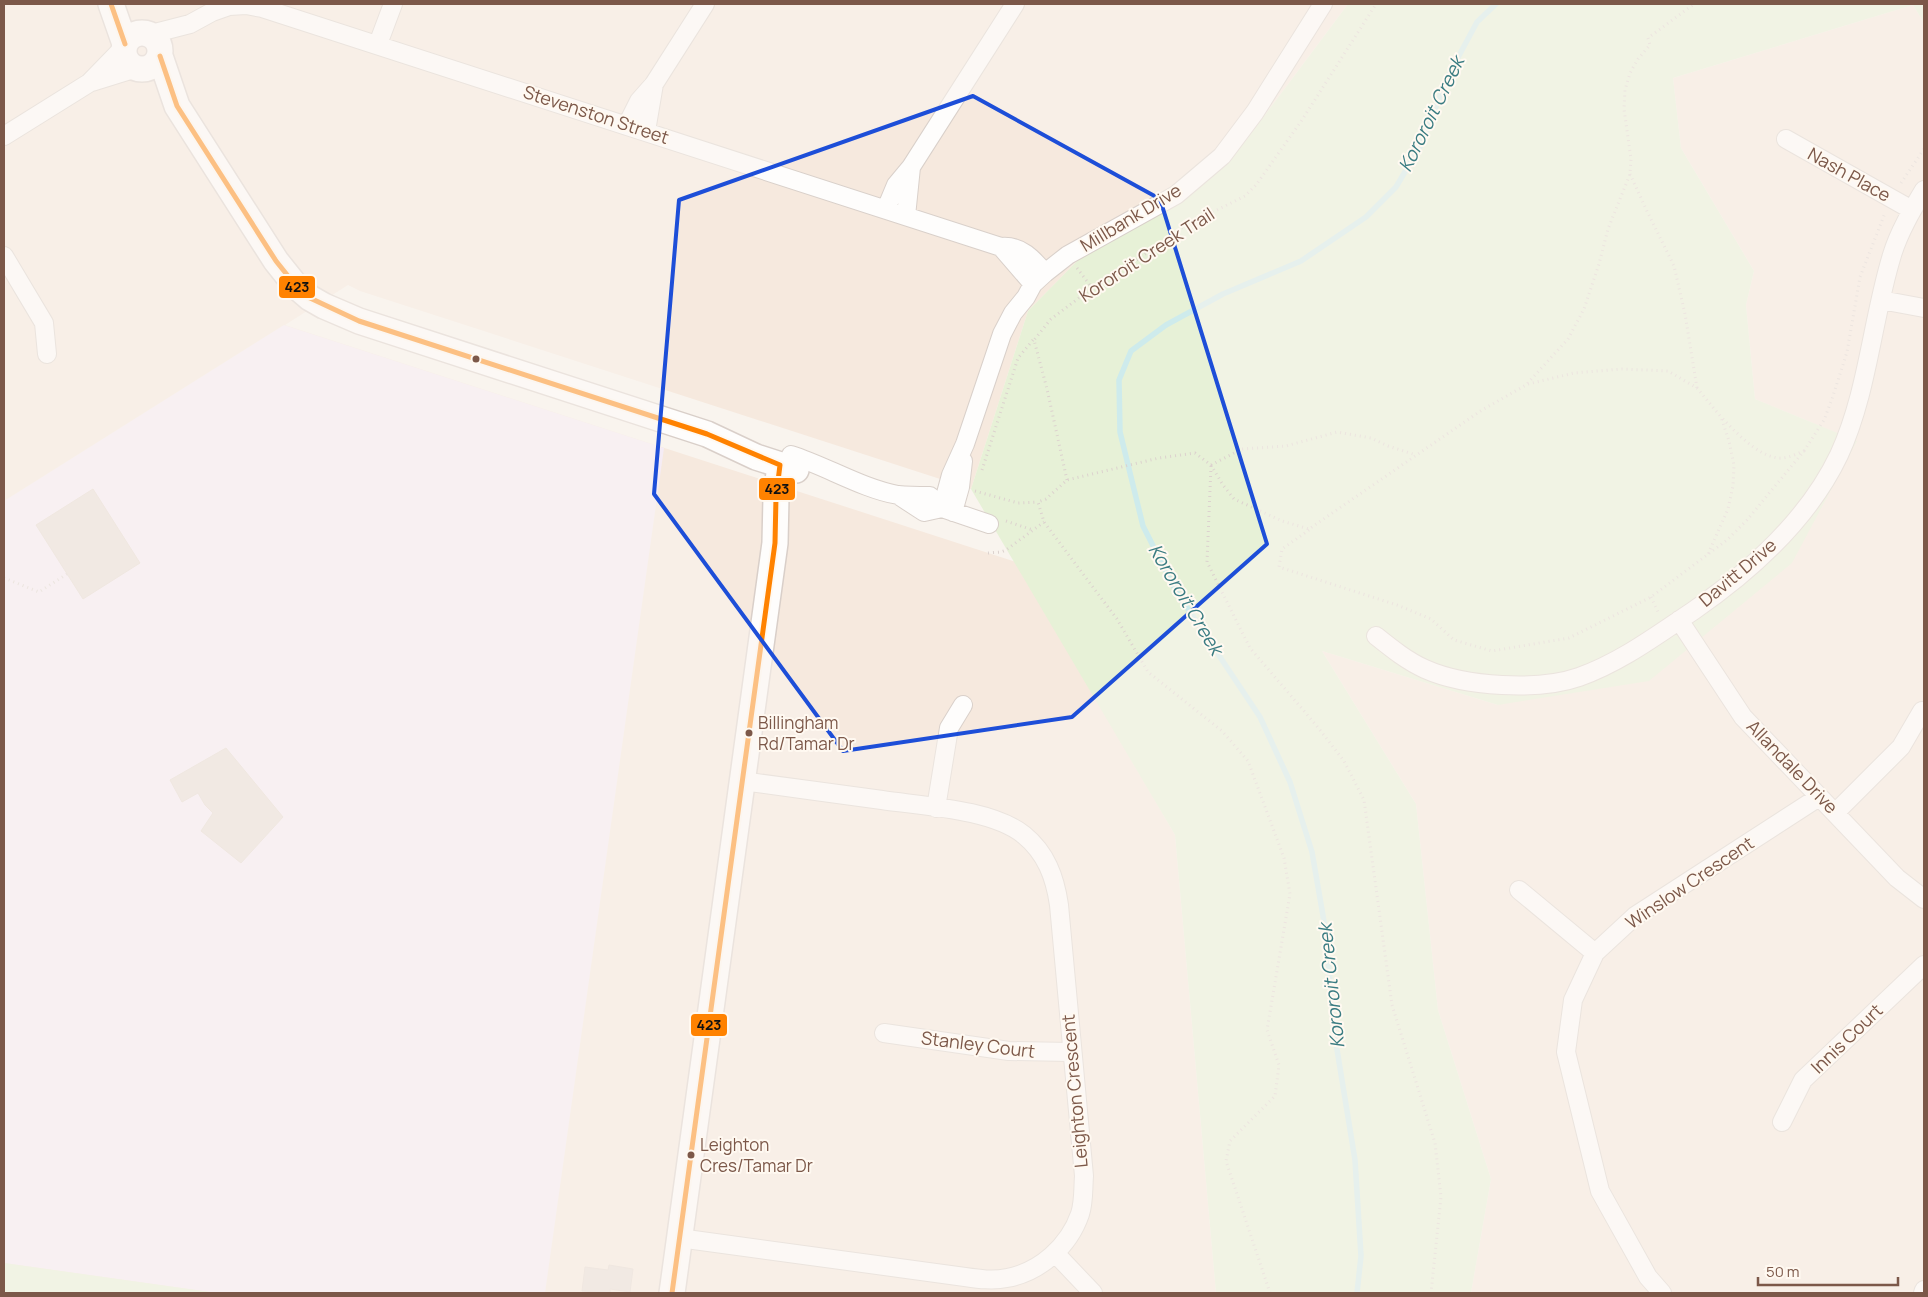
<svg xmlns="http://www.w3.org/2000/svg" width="1928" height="1297" font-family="Manrope,sans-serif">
	<rect width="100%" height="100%" fill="#f9f4ee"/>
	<path fill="#f6e9de" d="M4 4H1348L1247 139 1182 202 1081 257 1028 311 971 489 360 291 348 285 285 325 1016 562 1175 835 1216 1293H4Z
		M1913 5 1924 23V1293H1471L1491 1179 1438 1010 1416 804 1322 651 1498 705 1856 441 1755 399 1746 305 1754 271 1681 148 1673 78Z"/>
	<path fill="#f5ecf5" d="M284 325 664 448 545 1293H217L4 1263V501Z"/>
	<path fill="#e7f1d7" d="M1348 4H1924V23L1913 5 1673 78 1681 148 1754 271 1746 305 1755 399 1857 441 1792 563 1649 681 1498 705 1322 651 1416 804 1438 1010 1491 1179 1471 1293H1216L1175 835 971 489 1028 311 1081 257 1182 202 1247 139Z
		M4 1263 217 1293H4Z"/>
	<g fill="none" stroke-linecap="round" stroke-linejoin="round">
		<path stroke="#ceebec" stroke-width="5.5" d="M1357 1293 1361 1256 1355 1160 1334 1031 1326 933 1312 852 1290 782 1260 717 1176 591 1143 526 1120 432 1119 380 1131 351 1166 325 1223 294 1301 261 1366 217 1396 187 1422 143 1447 78 1477 22 1496 4"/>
	</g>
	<path fill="#e6dcd5" stroke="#e4d7cf" d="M93 489 140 563 83 599 36 525Z
		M226 748 283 817 241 863 201 831 213 813 205 805 198 793 182 802 170 780Z
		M609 1265 633 1269 630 1292 610 1289V1293L582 1291 585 1267 608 1270Z"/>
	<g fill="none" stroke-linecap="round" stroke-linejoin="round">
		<defs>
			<path id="street" d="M151 34 190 24 212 12 229 6 246 5 262 8 1001 247C1021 245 1033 259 1045 273
				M378 44 393 4
				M92 82 137 68
				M627 125 639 101 654 84 705 4
				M646 131 654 84
				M4 136 89 83 124 47
				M1786 139 1912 210
				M886 209 896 185 911 167 1015 4
				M906 216 911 167
				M1001 247 1033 284
				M4 256 44 323 47 354
				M1881 300 1924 308
				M791 455C826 466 863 489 898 495 909 496 919 496 930 496L942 508 989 524
				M898 495 924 512 942 508
				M942 508 951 475 965 444 1002 334 1013 313 1026 297 1033 284 1045 273 1068 255 1176 195 1222 156 1255 112 1323 4
				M953 512 960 487 963 461
				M1679 620 1743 717 1897 878 1924 899
				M1376 636C1391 648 1407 661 1425 669 1465 687 1539 691 1579 677 1621 662 1657 635 1693 611 1751 571 1808 520 1839 455 1868 392 1872 320 1892 255 1899 232 1912 210 1924 190
				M936 808 949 728 963 705
				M1836 812 1901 747 1922 711
				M1519 890 1595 953
				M884 1033 1009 1051 1071 1052
				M1782 1122 1803 1080 1924 965
				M679 1238 965 1277C979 1279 993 1281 1007 1278 1040 1272 1069 1246 1080 1214 1084 1202 1083 1188 1084 1176L1059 905C1055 877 1046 853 1024 835 992 809 922 806 882 800 835 794 789 787 742 781
				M1055 1253 1093 1293
				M1662 1293 1648 1277 1600 1191 1566 1052 1573 1000 1595 953 1635 916 1819 797
				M1923 1293 1924 1290"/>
			<path id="secondary" d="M111 4 125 44
				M124 51a18 18 0 1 1 36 0a18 18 0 1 1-36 0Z
				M160 56 177 106 276 261 296 286 310 298 324 306 359 321 707 434 756 457 796 470
				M672 1293 775 543 776 497 780 465"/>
		</defs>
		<use href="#street" stroke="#d9d0ca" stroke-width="20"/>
		<use href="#secondary" stroke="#d9cfc9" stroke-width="28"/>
		<path stroke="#dcd2ce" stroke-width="3" stroke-dasharray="1 4" stroke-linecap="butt" d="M1630 174 1646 209 1674 266 1685 314 1697 388
			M1901 183 1924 149
			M1077 268 1092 288
			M1528 384 1574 373 1622 369 1668 371 1697 388 1721 417 1729 441 1734 465 1733 486 1728 509 1708 554
			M1804 451 1824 420 1832 399 1847 352 1860 277 1885 213
			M1211 465 1242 449 1286 446 1337 432 1371 438 1388 446 1416 455
			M1211 466 1207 562 1250 648 1316 725 1344 761 1364 800 1392 1005 1435 1143 1441 1197 1431 1293
			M982 470 1018 358 1033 340
			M1067 480 1047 389 1034 340 1051 319 1092 288 1131 264 1185 226 1245 196 1256 185 1302 120 1376 4
			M975 491 1018 503 1038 502
			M1006 521 1033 530
			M1309 530 1282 549 1279 567 1397 605 1431 619 1454 640 1492 651 1569 638 1651 597 1727 540 1747 520 1804 451C1796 454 1787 459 1778 458 1756 455 1736 432 1721 417
			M988 553 1001 552 1006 550 1044 522
			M4 578 39 592 67 574
			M1651 597 1659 614
			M1270 1293 1226 1161 1230 1141 1275 1096 1279 1065 1267 1030 1290 894 1284 858 1248 761 1222 731 1148 672 1117 619 1044 522 1038 502 1046 499 1067 480 1159 458 1195 453 1211 465 1223 485 1234 499 1282 521 1309 529 1482 410 1526 385 1568 339 1584 309 1599 264 1608 229 1630 174 1631 159 1624 109 1625 90 1630 73 1638 59 1650 45 1648 38 1694 4"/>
		<use href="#street" stroke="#fefdfc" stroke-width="18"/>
		<use href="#secondary" stroke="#fefdfc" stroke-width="25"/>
		<defs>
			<path id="bus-1" d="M111 4 125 44
				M160 56 177 106 276 261 296 286 310 298 359 321 707 434 780 465 776 497 775 543 672 1293"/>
		</defs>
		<use href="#bus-1" stroke="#fff9f1" stroke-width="9"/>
		<use href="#bus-1" stroke="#ff8200" stroke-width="5"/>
	</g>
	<path d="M0 0H1928V1297H0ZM973 96 1160 199 1267 544 1072 717 843 751 654 494 679 200Z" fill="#f9f4ee" fill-opacity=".55" fill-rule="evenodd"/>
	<path fill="none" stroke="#1d4ed8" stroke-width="4" stroke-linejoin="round" d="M973 96 1160 199 1267 544 1072 717 843 751 654 494 679 200Z"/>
	<g fill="#7c5849" stroke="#fff9f1" stroke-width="2">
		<circle cx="476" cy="359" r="4.5"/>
		<circle cx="749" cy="733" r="4.5"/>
		<circle cx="691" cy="1155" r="4.5"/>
	</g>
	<g text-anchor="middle" stroke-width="4" stroke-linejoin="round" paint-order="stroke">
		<g font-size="17" fill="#7c5849" stroke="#fff9f1" text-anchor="start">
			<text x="758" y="729">Billingham<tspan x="758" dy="21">Rd/Tamar Dr</tspan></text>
			<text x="700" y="1151">Leighton<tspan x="700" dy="21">Cres/Tamar Dr</tspan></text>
		</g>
		<g font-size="18" fill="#7c5849" stroke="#fff9f1">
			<text transform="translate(596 115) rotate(18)" y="6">Stevenston Street</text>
			<text transform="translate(1849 175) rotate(29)" y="6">Nash Place</text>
			<text transform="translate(1131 218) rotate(-31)" y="6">Millbank Drive</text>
			<text transform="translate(1147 255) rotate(-33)" y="6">Kororoit Creek Trail</text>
			<text transform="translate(1738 573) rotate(-40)" y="6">Davitt Drive</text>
			<text transform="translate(1792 767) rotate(46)" y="6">Allandale Drive</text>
			<text transform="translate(1690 883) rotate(-34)" y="6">Winslow Crescent</text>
			<text transform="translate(1847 1039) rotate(-44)" y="6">Innis Court</text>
			<text transform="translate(978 1045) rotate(7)" y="6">Stanley Court</text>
			<text transform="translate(1075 1091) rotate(-95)" y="6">Leighton Crescent</text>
		</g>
		<g font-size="19" font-style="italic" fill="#3a7c82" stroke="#fff9f1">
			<text transform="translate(1431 114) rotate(-64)" y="7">Kororoit Creek</text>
			<text transform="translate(1186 599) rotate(59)" y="7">Kororoit Creek</text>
			<text transform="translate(1331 986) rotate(-96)" y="7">Kororoit Creek</text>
		</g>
	</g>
	<g stroke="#fff9f1" stroke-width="2">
		<rect x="278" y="275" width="38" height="24" rx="5" fill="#ff8200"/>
		<rect x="758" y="477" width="38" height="24" rx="5" fill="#ff8200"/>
		<rect x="690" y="1013" width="38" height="24" rx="5" fill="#ff8200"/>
	</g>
	<g font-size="14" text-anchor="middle" font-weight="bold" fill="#111">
		<text x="297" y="292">423</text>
		<text x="777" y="494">423</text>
		<text x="709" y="1030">423</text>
	</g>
	<rect width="1928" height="1297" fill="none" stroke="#7c5849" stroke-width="10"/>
	<path d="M1758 1277v8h140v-8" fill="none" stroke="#7c5849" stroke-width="2.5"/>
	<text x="1766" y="1277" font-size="15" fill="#7c5849" stroke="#fff9f1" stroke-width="4" paint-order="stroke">50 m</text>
</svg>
